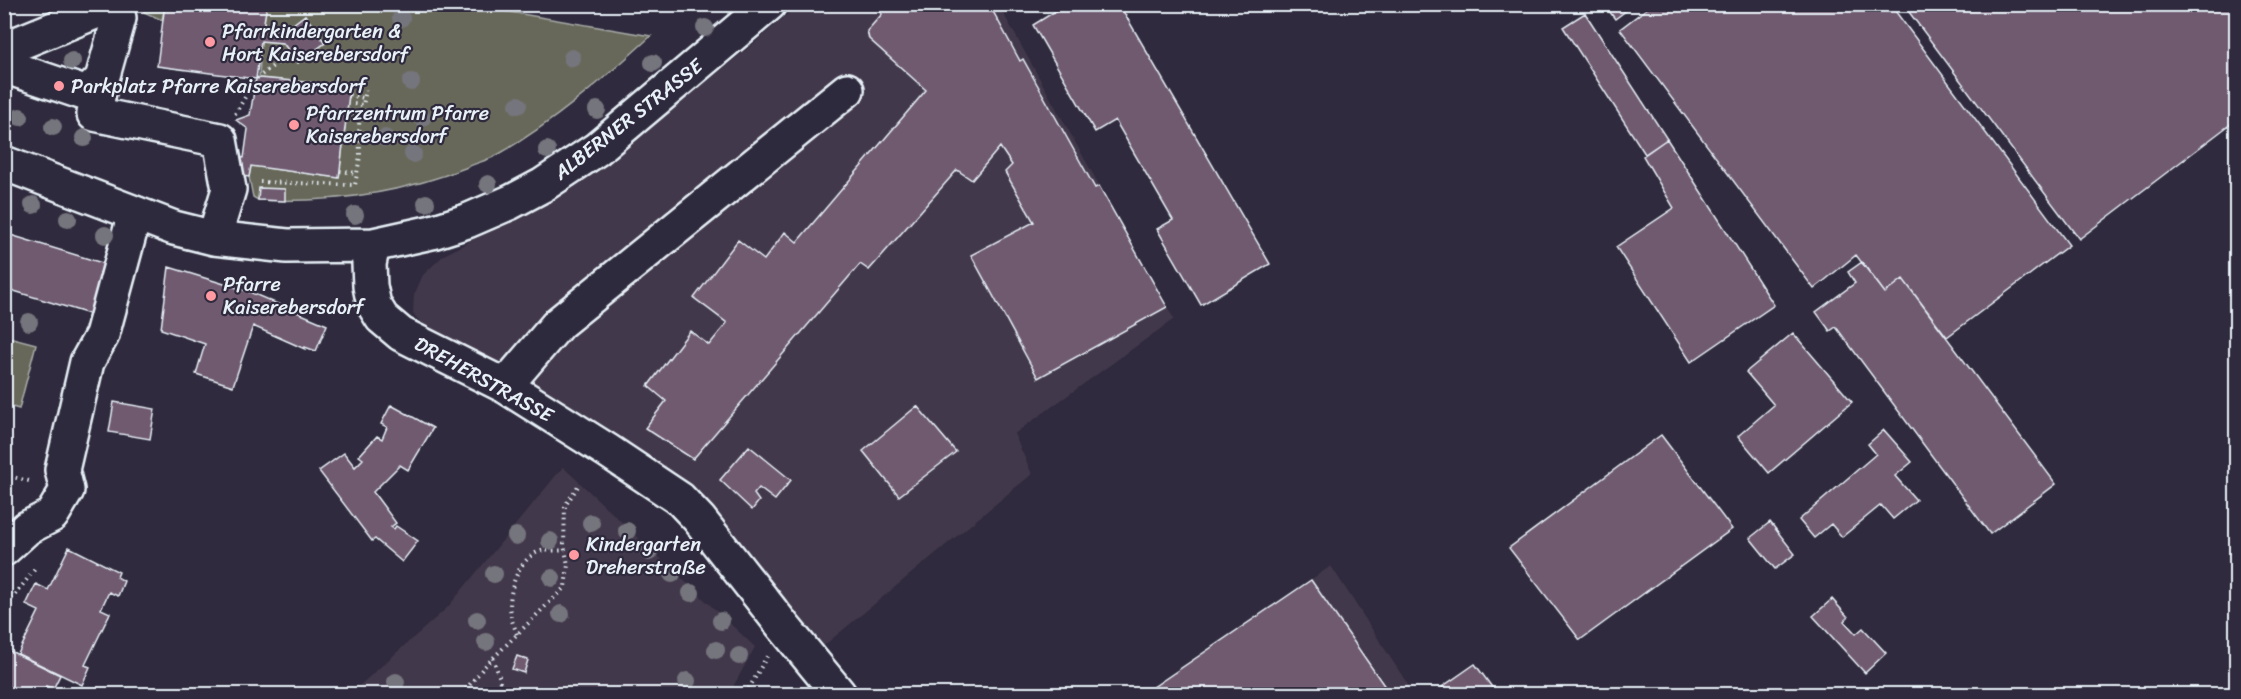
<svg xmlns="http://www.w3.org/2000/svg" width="2241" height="699" font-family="Sriracha,sans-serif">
	<rect width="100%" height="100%" fill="#2f2a3d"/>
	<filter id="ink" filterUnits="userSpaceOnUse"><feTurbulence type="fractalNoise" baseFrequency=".0167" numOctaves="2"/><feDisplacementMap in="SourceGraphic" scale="12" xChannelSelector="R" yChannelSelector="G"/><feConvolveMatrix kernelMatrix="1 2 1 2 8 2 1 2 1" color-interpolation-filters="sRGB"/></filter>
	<g filter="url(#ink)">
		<path fill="#42384c" d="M998 4 1174 319 1014 434 1032 474 821 648 715 509 669 473 562 400 473 350 426 329 413 313 414 295 423 275 444 255 541 204 605 163 751 46 798 5Z
			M563 467 755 647 729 694H350L448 607Z
			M1331 566 1414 694H1143Z"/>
		<path fill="#67685a" stroke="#a8aca9" stroke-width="1.5" d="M146 5H165L162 20 144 12Z
			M267 5H468L651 36C604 79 554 122 499 154 489 160 476 163 465 168 399 194 329 203 258 200L253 197 249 177 251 166 339 178 350 87 259 78 261 41 283 43 298 63 325 43 305 15 284 31 263 28Z
			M5 336 36 344 19 409 5 405Z"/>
		<path fill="#6f5a70" stroke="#e8f1f8" stroke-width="1.5" d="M165 4H267L263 28 284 31 305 15 325 43 298 63 283 43 261 41 256 79 157 66Z
			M882 4H989L1020 61 1023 59 1095 188 1099 186 1167 307 1038 378 971 255 1034 222 1005 172 1012 165 1000 147 972 180 957 170 869 270 860 264 693 459 645 428 666 401 648 386 690 331 709 345 727 323 694 298 738 240 764 260 785 232 797 242 926 90 869 39 867 31 882 14 877 9Z
			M1067 4H1119L1270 264 1201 305 1157 229 1173 220 1115 120 1095 132 1033 25Z
			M1604 4H1635L1615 19Z
			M1653 4H1890L2069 245 1947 337 1903 279 1885 293 1856 255 1814 289 1620 29Z
			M1903 4H2236V120L2079 239Z
			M1585 13 1667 139 1645 154 1563 27Z
			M259 78 350 86 339 178 251 166 249 177 236 175 238 157 244 158 248 129 236 120 250 115 256 79Z
			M1667 139 1774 305 1691 362 1616 247 1674 208 1643 156Z
			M259 188 285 189V201L258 200Z
			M4 233 112 266 96 316 4 288Z
			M1862 262 1885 293 1903 279 2056 484 1990 534 1836 327 1830 331 1816 312 1855 283 1848 272Z
			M169 267 247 291 327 325 316 351 305 347V349L253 326 233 386 196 374 205 344 161 329Z
			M1793 333 1852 402 1769 473 1738 436 1774 405 1746 372Z
			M114 402 155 409 150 439 109 432Z
			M391 405 433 428 408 470 400 465 373 492 396 523 391 527 394 529 396 526 418 541 402 562 375 539 372 541 319 471 344 453 355 467 363 459 359 456 377 436 382 439 387 427 381 424Z
			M917 406 956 452 899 496 863 451Z
			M1884 430 1912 462 1895 476 1916 500 1893 519 1881 505 1842 537 1831 524 1814 538 1799 520 1876 454 1868 444Z
			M1661 435 1732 529 1580 640 1509 548Z
			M749 446 791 480 775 500 759 488 754 494 759 501 752 510 720 480Z
			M1770 522 1795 554 1775 569 1750 538Z
			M69 547 119 572 117 577 124 581 118 596 109 592 101 609 110 613 85 665 90 667 82 685 18 654 39 611 26 605 36 584 48 590Z
			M1311 580 1390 694H1143Z
			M1832 599 1848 617 1844 621 1856 634 1863 628 1886 653 1865 673 1813 616Z
			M4 648 60 675 53 689 46 686 42 694H4Z
			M517 656 528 660 524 673 512 669Z
			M1475 664 1497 694H1447L1442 687Z"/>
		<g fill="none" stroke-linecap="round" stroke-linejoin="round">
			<defs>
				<path id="minor" d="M4 49 105 8 119 18 102 79 87 94 4 66
					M102 79 94 114 220 140 229 189 214 238
					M4 163 174 228 214 238 287 246 373 245 432 232 467 221 511 202 543 185 597 149 769 4
					M373 245 369 264 370 286 374 305 382 318 401 334 505 386 608 451 680 499 699 519 783 626 839 694
					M505 386 559 323 847 90
					M4 549 27 528 52 515 67 490 62 470 87 362 102 335 135 213"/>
			</defs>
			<use href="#minor" stroke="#e8f1f8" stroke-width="38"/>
			<path stroke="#e8f1f8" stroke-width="4" stroke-dasharray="1.5 4.5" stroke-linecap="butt" d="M349 95 364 98
				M354 104 363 105 366 90
				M235 114 256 79 290 53
				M340 171 357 173
				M260 182 355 185 360 156 359 116 352 113
				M4 475 33 482
				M4 609 35 569
				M517 634C515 628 512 622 511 616 507 593 517 558 541 551 548 550 558 551 565 550
				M493 658 500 679 499 694
				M462 694 484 667 565 587 568 565 564 545 565 506 580 483
				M746 694 767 656"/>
			<use href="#minor" stroke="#2f2a3d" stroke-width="33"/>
		</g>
		<g fill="#75757d">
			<circle cx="401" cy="18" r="9"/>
			<circle cx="705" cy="28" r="9"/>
			<circle cx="572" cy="58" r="9"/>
			<circle cx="72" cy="61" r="9"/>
			<circle cx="653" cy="63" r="9"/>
			<circle cx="411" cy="82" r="9"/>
			<circle cx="518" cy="105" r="9"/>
			<circle cx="597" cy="110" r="9"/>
			<circle cx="20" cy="117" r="9"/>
			<circle cx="422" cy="118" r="9"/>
			<circle cx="53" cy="127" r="9"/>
			<circle cx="84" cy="138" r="9"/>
			<circle cx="385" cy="138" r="9"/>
			<circle cx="547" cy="150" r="9"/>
			<circle cx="413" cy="154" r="9"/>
			<circle cx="488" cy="184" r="9"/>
			<circle cx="426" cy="203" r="9"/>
			<circle cx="33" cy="205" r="9"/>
			<circle cx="355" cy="215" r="9"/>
			<circle cx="68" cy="219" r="9"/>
			<circle cx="105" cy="235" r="9"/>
			<circle cx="29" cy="322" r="9"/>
			<circle cx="591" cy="523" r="9"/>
			<circle cx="627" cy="531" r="9"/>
			<circle cx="516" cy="536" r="9"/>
			<circle cx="550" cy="541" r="9"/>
			<circle cx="649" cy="552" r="9"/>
			<circle cx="494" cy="574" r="9"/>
			<circle cx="672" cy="574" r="9"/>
			<circle cx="552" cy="578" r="9"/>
			<circle cx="691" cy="593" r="9"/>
			<circle cx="561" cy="614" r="9"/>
			<circle cx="477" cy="620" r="9"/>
			<circle cx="721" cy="621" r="9"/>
			<circle cx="486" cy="642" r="9"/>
			<circle cx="716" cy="650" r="9"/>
			<circle cx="739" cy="656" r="9"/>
			<circle cx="687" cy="681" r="9"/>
			<circle cx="396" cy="682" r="9"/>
		</g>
	</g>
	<g fill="#ff9aa2" stroke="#2f2a3d" stroke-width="2">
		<circle cx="210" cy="42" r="6"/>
		<circle cx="59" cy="86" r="6"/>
		<circle cx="294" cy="125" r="6"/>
		<circle cx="211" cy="296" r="6"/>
		<circle cx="574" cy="555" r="6"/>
	</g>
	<g text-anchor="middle" stroke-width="4.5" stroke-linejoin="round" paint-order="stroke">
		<g font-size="20" fill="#e8f1f8" stroke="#2f2a3d" text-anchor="start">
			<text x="222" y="38">Pfarrkindergarten &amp;<tspan x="222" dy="23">Hort Kaiserebersdorf</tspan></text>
			<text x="71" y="93">Parkplatz Pfarre Kaiserebersdorf</text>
			<text x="306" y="120">Pfarrzentrum Pfarre<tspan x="306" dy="23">Kaiserebersdorf</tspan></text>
			<text x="223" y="291">Pfarre<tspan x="223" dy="23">Kaiserebersdorf</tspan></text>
			<text x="586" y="551">Kindergarten<tspan x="586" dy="23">Dreherstraße</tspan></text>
		</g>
		<g font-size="20" fill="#e8f1f8" stroke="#2f2a3d">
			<text transform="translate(628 119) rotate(-38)" y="7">ALBERNER STRASSE</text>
			<text transform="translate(484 379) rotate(29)" y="7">DREHERSTRASSE</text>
		</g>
	</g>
	<rect width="2241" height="699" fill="none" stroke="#2f2a3d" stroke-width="24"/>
	<rect x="12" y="12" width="2217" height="675" fill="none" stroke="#e8f1f8" stroke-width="2" filter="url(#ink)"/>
</svg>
